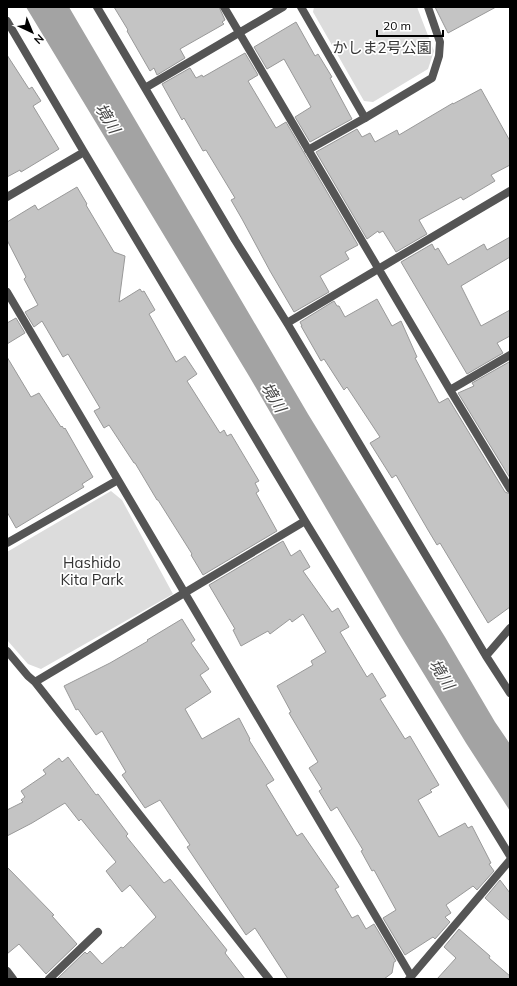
<svg xmlns="http://www.w3.org/2000/svg" width="517" height="986" font-family="Mulish,'Noto Sans JP',sans-serif">
	<rect width="100%" height="100%" fill="#fff"/>
	<path fill="#dcdcdc" d="M314 7H417L434 51 428 69 373 102 364 101 313 12Z
		M111 491 122 500 173 594 41 669 28 664 7 640V552Z"/>
	<path fill="#a3a3a3" d="M26 7H69L76 19 308 414 445 637 495 722 510 744V811L466 743 400 635 249 376Z"/>
	<path fill="#c4c4c4" stroke="#999" d="M114 7H219L225 20 222 22 224 24 180 49 185 58 157 75 154 68 150 71 127 31 128 30Z
		M435 7H496L448 33Z
		M296 22 315 56 318 54 332 77 330 78 352 119 310 142 295 117 311 107 284 59 267 69 254 47Z
		M245 53 258 75 248 81 276 128 286 122 358 245 345 252 349 259 320 276 329 292 294 312 270 271 242 219 231 200 235 198 206 150 203 151 184 118 182 120 162 84 190 68 196 78 202 75 203 77Z
		M7 55 29 89 32 87 41 101 33 106 59 149 21 172 20 170 7 177Z
		M481 89 510 141V165L491 175 495 181 463 200 461 197 419 220 427 234 396 252 383 231 379 233 378 231 367 239 316 152 357 129 362 137 370 133 375 142 397 130 399 135 453 103V104Z
		M77 187 87 204 86 205 114 252 125 256 119 302 140 289 142 292 144 291 155 310 149 314 176 362 185 356 197 374 187 381 220 433 224 430 227 436 231 434 259 481 255 483 259 491 256 493 277 531 203 575 191 555 192 554 158 500H157L135 463H134L109 425 104 428 94 411 100 408 68 354 63 357 42 321 34 327 25 312 38 305 24 279 26 277 7 240V222L35 205 38 210Z
		M510 237V257L461 286 481 326 510 310V336L497 343 503 353 467 374 401 262 432 244 435 250 438 248 448 265 484 244 487 250Z
		M377 299 392 326 401 321 417 357 415 358 439 403 448 398 505 492 510 494V607L488 623 440 543 437 545 428 530 396 475 392 478 370 443 380 437 347 387 344 390 324 359 321 361 301 326H302L300 322 334 301 337 306H339L345 317Z
		M16 318 25 333 7 344V323Z
		M7 357 31 397 39 393 61 427 62 426 64 429 65 428 93 477 82 484 84 487 16 528 7 512Z
		M509 362 510 364V478L458 393 474 386 472 383Z
		M283 541 291 556 300 550 310 567 303 571 332 612 338 608 349 627 340 632 367 677 372 673 386 696 380 699 405 739 410 736 439 785 430 790 432 792 418 800 439 837 465 823 468 828 472 826 491 863 489 864 494 871 477 890 473 886 446 905 451 913 445 917 450 922 435 939 433 937 405 955 383 918 396 910 374 870 372 871 361 851 363 850 337 807 331 811 319 791 322 789 309 768 318 762 289 713 291 712 277 686 313 665 311 661 326 652 303 614 292 622 290 619 270 634 268 631 241 646 233 630 235 629 209 585Z
		M182 619 195 640 191 643 209 669 200 675 211 692 185 709 202 739 239 718 250 739 249 740 274 780 266 785 297 836 302 833 339 887 335 889 352 918 358 915 366 929 374 924 396 961 394 962 392 973 384 979H288L255 928 246 935 187 847 190 845 160 800 145 808 122 775 126 772 102 731 96 735 78 709 76 710 64 686 110 663 148 641 147 640Z
		M68 757 96 795 98 794 128 834 126 836 164 883 170 879 227 950 225 953 245 979H57L85 952 87 954 90 951 102 964 121 947 123 948 156 917 130 885 122 892 106 871 116 862 81 819 79 821 65 803 32 823 7 836V810L23 802 21 800 25 797 21 791 46 774 43 770 59 758 62 762Z
		M7 867 54 915 52 916 77 944 46 974 19 944 7 954Z
		M500 880 510 893V921L485 898Z
		M459 929 490 956 489 958 510 976V979H437L456 958 444 947Z"/>
	<g fill="none" stroke-linecap="round" stroke-linejoin="round">
		<path stroke="#555" stroke-width="8" d="M301 7 365 118
			M49 979 98 932"/>
		<path stroke="#555" stroke-width="8" d="M97 7 235 240 287 323 486 656 510 693
			M224 7 450 390 510 489
			M7 21 84 152 305 521 510 856
			M145 88 283 7
			M308 150 365 118 432 78 439 56 440 42 428 7
			M7 197 84 152
			M7 292 411 976
			M287 323 510 191
			M450 390 510 355
			M7 543 118 480
			M7 651 28 676 35 682 269 979
			M486 656 510 628
			M35 682 305 521
			M7 971 13 979
			M409 979 510 860"/>
	</g>
	<g text-anchor="middle" stroke-width="3.5" stroke-linejoin="round" paint-order="stroke">
		<g font-size="15" fill="#333" stroke="#fff">
			<text x="382" y="53">かしま2号公園</text>
			<text x="92" y="568">Hashido<tspan x="92" dy="17">Kita Park</tspan></text>
		</g>
		<g font-size="16" font-style="italic" fill="#444" stroke="#fff">
			<text transform="translate(108 118) rotate(59)" y="6">境川</text>
			<text transform="translate(274 397) rotate(59)" y="6">境川</text>
			<text transform="translate(442 674) rotate(58)" y="6">境川</text>
		</g>
	</g>
	<rect width="517" height="986" fill="none" stroke="#000000" stroke-width="16"/>
	<g transform="translate(32 32) rotate(136)" stroke="#ffffff" stroke-width="3" paint-order="stroke">
	<path d="M0-3L7 15L0 10L-7 15Z" fill="#000000"/>
	<text y="-6" font-size="11" font-weight="bold" text-anchor="middle" fill="#000000">N</text>
	</g>
	<path d="M377 30v6h66v-6" fill="none" stroke="#000000" stroke-width="2"/>
	<text x="383" y="30" font-size="12" fill="#000000" stroke="#ffffff" stroke-width="3" paint-order="stroke">20 m</text>
</svg>
